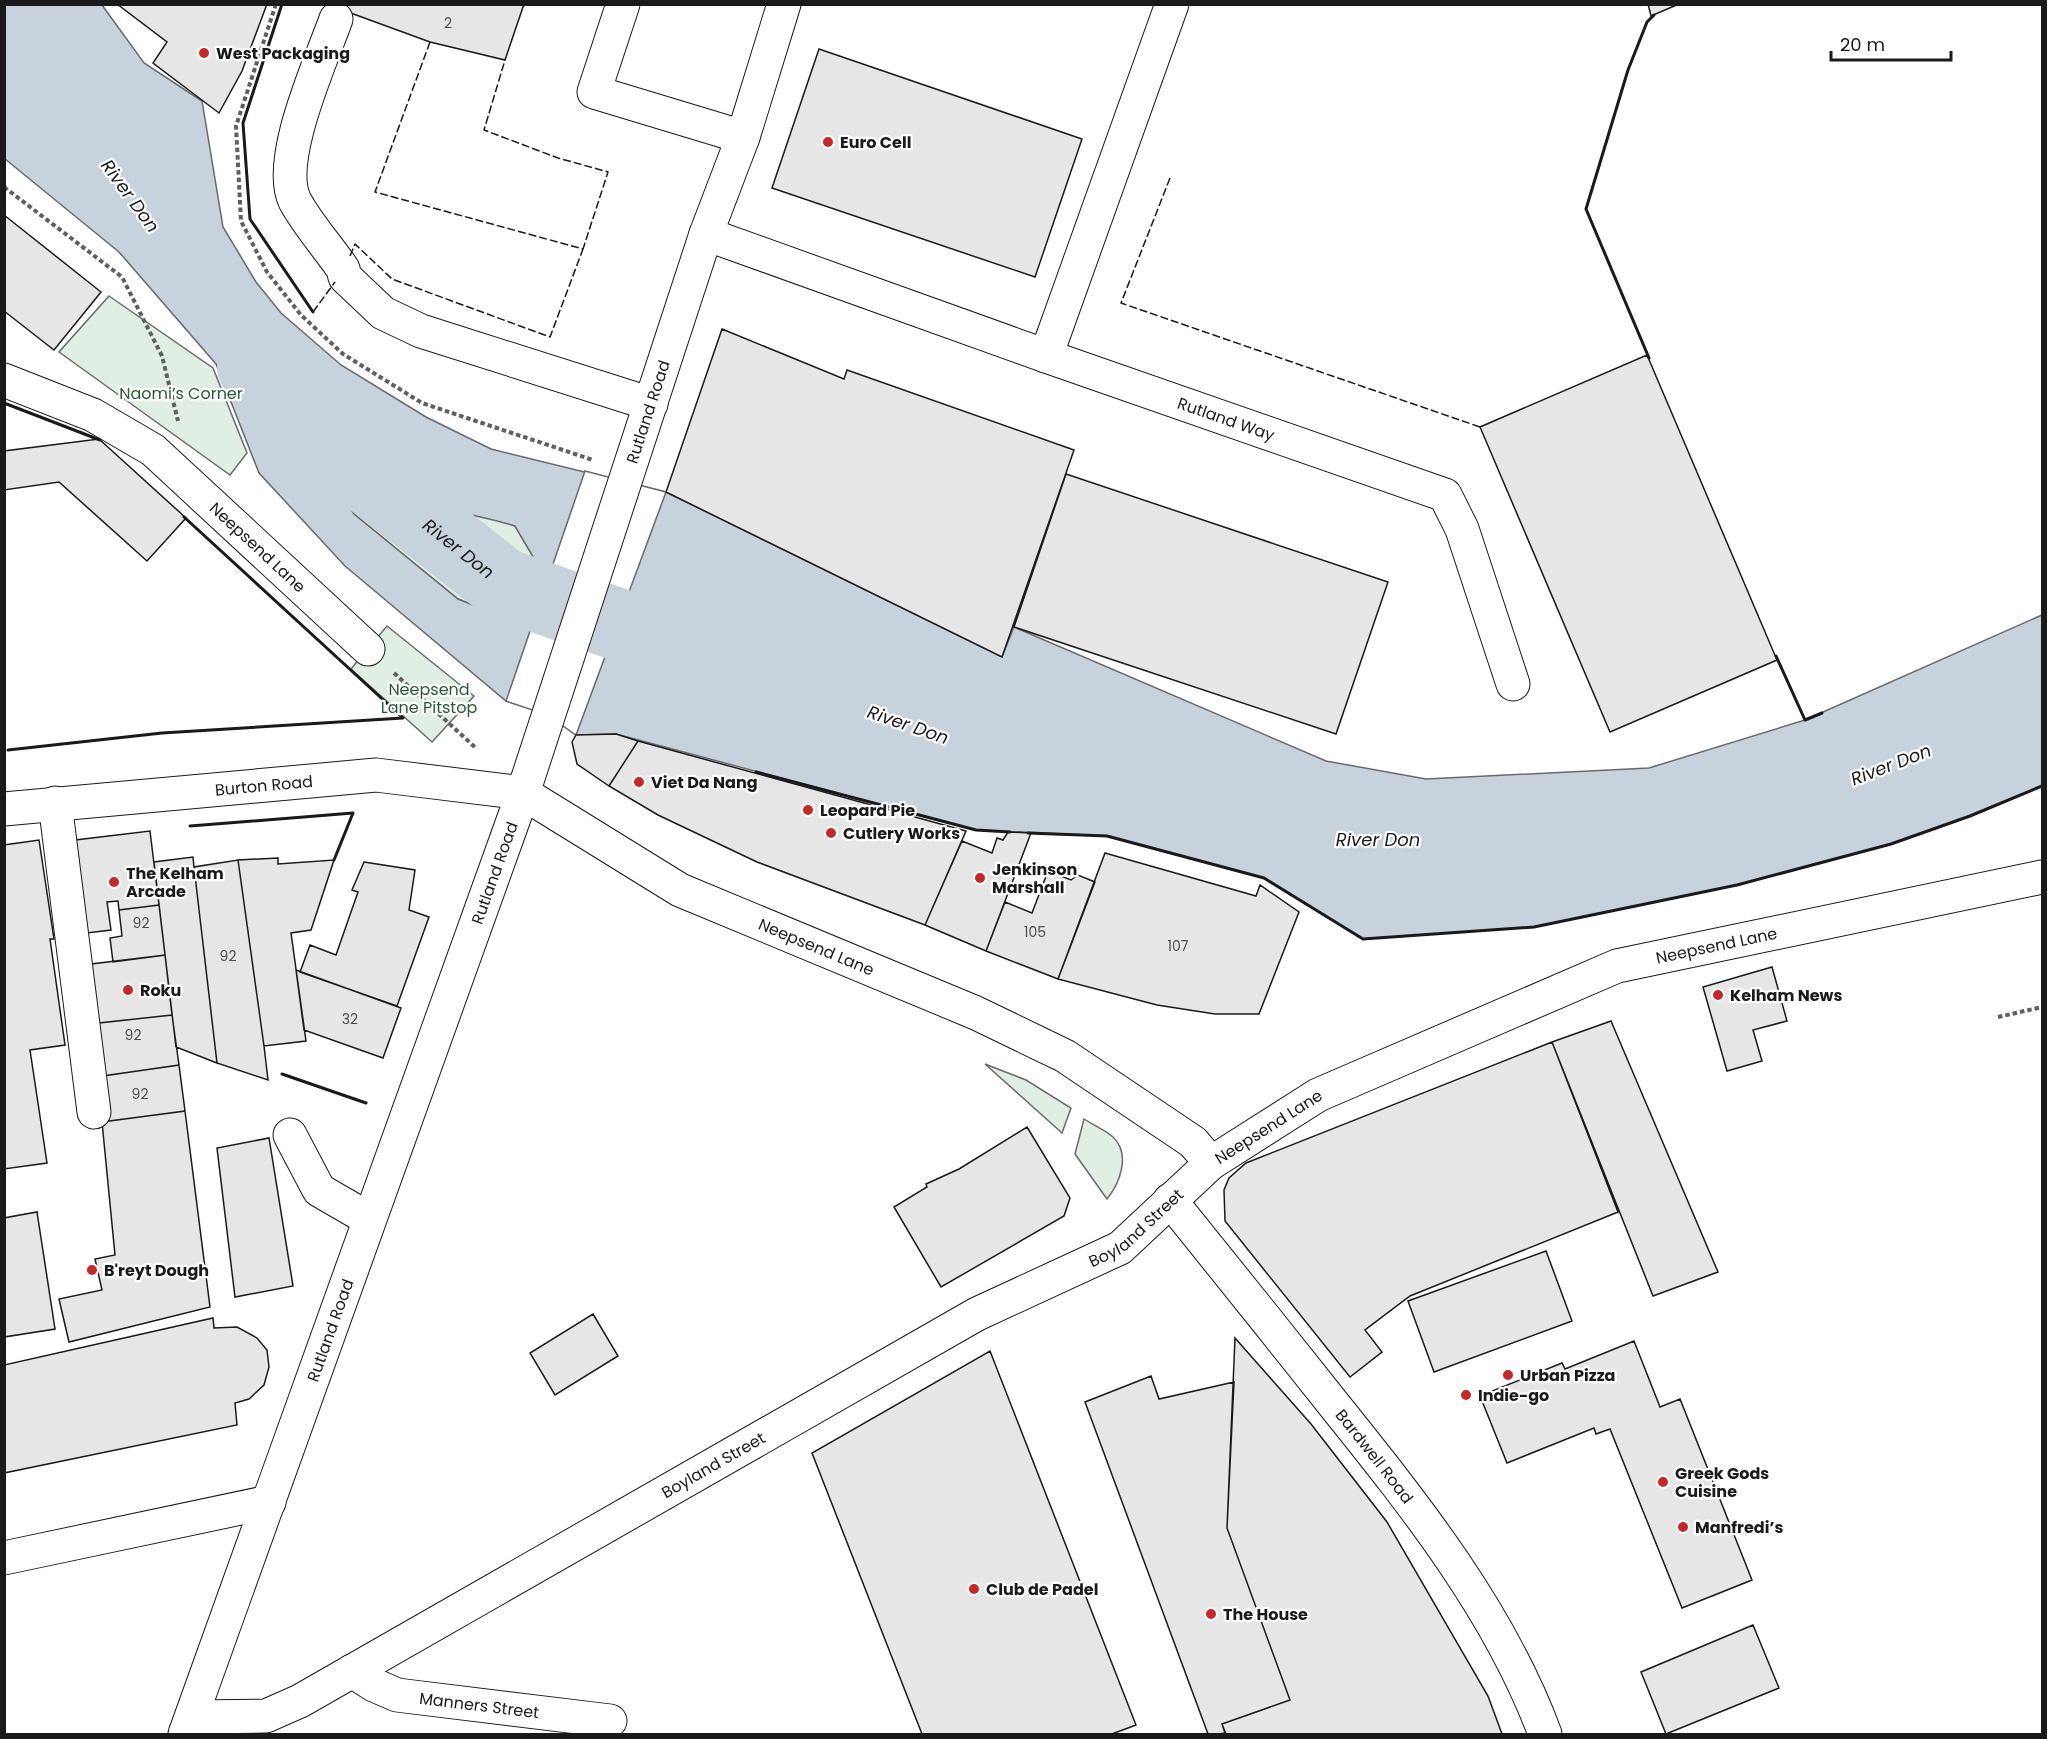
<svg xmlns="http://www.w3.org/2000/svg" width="2047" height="1739" font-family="Poppins,sans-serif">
	<rect width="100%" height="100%" fill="#fff"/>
	<path fill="#e0efe3" stroke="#6a6a6a" stroke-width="1.5" d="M109 296 213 368 247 453 230 475 59 352Z
		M321 428 424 500 455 513 488 517 515 526 543 573 508 619 458 599 354 514 319 458Z
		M387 626 474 696 432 742 351 669Z
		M985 1064 1026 1080 1071 1108 1062 1133Z
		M1084 1119C1093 1125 1105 1130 1113 1137 1131 1154 1120 1183 1107 1199L1075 1154Z"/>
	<path fill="#c6d2dc" stroke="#6a6a6a" stroke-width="1.5" fill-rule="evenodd" d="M4 5H102L144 63 202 101 223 227 256 282 281 313 341 365 426 417 491 449 666 492 1002 657 1014 627 1326 761 1426 779 1649 768 1805 720 2042 615V786L1970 816 1891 844 1737 885 1534 927 1363 939 1264 878 1107 836 976 830 616 734 576 735 548 714 506 701 345 566 259 473 216 364 119 252 5 159ZM321 428C358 449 389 483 427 501 455 514 485 516 515 526L542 572 522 580 525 600 508 619 458 599 354 514 319 458Z"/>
	<path fill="#fff" stroke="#6a6a6a" stroke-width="1.5" d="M585 471 666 492 576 735 547 715 506 701Z"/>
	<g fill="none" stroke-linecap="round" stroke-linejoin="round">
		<path stroke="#c6d2dc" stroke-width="72" id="s1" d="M253 367 290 417 503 584 617 624"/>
	</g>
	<path fill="#e6e6e6" stroke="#1a1a1a" stroke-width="1.5" d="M117 4H267L242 71 219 113 153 63 167 42Z
		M326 4H524L505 60 430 42Z
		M1648 4H1679L1651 16Z
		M819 49 1082 139 1035 277 772 188Z
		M4 215 101 292 54 350 4 311Z
		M722 329 844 379 847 370 1074 450 1002 657 666 492Z
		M1647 355 1777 660 1610 732 1480 427Z
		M99 439 186 518 147 561 59 482 4 490V451Z
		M1066 474 1388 582 1336 734 1014 627Z
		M616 734 638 741 609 786 577 764 572 742 576 735Z
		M638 741 966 831 925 925 757 862 658 815 609 786Z
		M150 831 159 905 119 910 118 901 107 902 111 930 87 933 67 841Z
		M1008 832 1031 833 986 951 925 925 962 841 992 853 997 838 1003 840Z
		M39 840 54 939H50L65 1045 30 1050 47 1163 4 1169V845Z
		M1105 853 1256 896 1260 885 1299 912 1259 1014H1215L1157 1005 1058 979Z
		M193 857 194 867 217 1063 176 1047 154 862Z
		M278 858V864L334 860 311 930 291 933 306 1041 264 1046 238 860Z
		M238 860 264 1046 268 1080 217 1063 194 867Z
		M364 862 415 870 409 910 429 917 397 1006 300 972 310 945 336 955 358 892 352 890Z
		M1048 871 1071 880 1078 875 1095 882 1058 979 986 951 1005 902 1032 913Z
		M159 905 165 955 113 962 110 938 122 936 119 910Z
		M165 955 172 1015 90 1024 83 965Z
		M1772 967 1787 1021 1753 1030 1762 1061 1727 1071 1703 987Z
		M296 970 401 1008 383 1058 304 1030Z
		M172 1015 179 1065 96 1077 90 1024Z
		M1611 1021 1718 1272 1653 1296 1552 1042Z
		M1552 1042 1618 1212 1410 1296 1365 1330 1382 1352 1350 1377 1225 1221 1224 1190 1229 1178 1246 1163Z
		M179 1065 185 1111 102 1122 96 1077Z
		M185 1111 210 1307 69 1342 59 1299 102 1290 95 1259 115 1255 102 1122Z
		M1027 1127 1070 1198 1064 1216 941 1287 894 1207 927 1187 926 1184 959 1169Z
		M269 1138 293 1286 235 1297 217 1148Z
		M37 1212 55 1329 4 1337V1218Z
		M1546 1251 1572 1321 1434 1372 1408 1301Z
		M593 1314 618 1356 555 1395 530 1353Z
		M213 1318 214 1328 237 1327 257 1338 267 1350 269 1367 264 1385 249 1399 235 1403 237 1425 4 1473V1365Z
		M1235 1338 1311 1424 1387 1522 1488 1696 1502 1734H1226L1222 1724 1290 1700 1227 1528Z
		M1634 1341 1660 1407 1680 1399 1752 1580 1682 1608 1610 1429 1596 1434 1594 1428 1507 1463 1480 1396 1562 1363 1565 1369Z
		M990 1351 1136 1725 1112 1734H922L812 1453Z
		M1151 1376 1159 1399 1234 1382 1227 1528 1290 1700 1222 1724 1225 1733 1220 1734H1208L1085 1402Z
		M1753 1625 1779 1688 1666 1734 1641 1672Z"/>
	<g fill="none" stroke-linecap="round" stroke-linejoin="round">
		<defs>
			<g id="minor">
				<path d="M623 4 594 92 743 137"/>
				<path d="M336 19C321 61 275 161 295 201 308 225 328 247 343 269L345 277 383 313 421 331 651 404"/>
				<path id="s2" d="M706 234 1046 356 1445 495 1462 529 1513 684"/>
				<path d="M1046 356 1172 4"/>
				<path id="s3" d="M4 380 93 415 153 450 368 649"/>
				<path d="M55 803 94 1112"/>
				<path id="s4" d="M4 809 376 775 523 793 680 890 976 1013 1065 1056 1193 1142 1211 1163"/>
				<path d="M290 1135 319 1190 369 1219"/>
				<path id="s5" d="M1170 1200C1226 1269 1280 1337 1335 1406 1416 1507 1500 1612 1545 1734"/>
				<path d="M4 1558 269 1502"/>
				<path id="s6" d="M352 1671 374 1685 397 1695 610 1721"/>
			</g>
			<g id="major">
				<path id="s7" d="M193 1717 266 1716 300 1701 977 1314 1120 1248 1211 1163 1318 1095 1617 966 2042 877"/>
				<path id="s8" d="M185 1734 523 793 706 234 743 137 784 4"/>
			</g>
		</defs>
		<use href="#minor" stroke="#1a1a1a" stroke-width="35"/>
		<use href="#major" stroke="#1a1a1a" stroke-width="35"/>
		<path stroke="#5f5f5f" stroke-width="4" stroke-dasharray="4.5 3" stroke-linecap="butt" d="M276 4 236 126 241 221 267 272 301 315 343 354 422 403 593 460
			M4 187 122 277 162 356 178 421
			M394 673 477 749
			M1998 1017 2042 1007"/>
		<use href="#minor" stroke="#fff" stroke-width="33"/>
		<use href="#major" stroke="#fff" stroke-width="33"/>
		<path stroke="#1a1a1a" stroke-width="1.5" stroke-dasharray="8 3" stroke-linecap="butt" d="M430 42 375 192 583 249 608 172 558 158 484 130 505 60
			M1170 178 1121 303 1480 427
			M350 256 355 244 392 279 550 337 583 249
			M313 312 335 282"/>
		<path stroke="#1a1a1a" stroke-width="3" d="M282 4 243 123 250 219 313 312
			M1649 358 1586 209 1628 70 1647 22 1654 15
			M4 403 100 440
			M1776 656 1805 720 1822 713
			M8 750 162 733 403 718 184 517
			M756 772 976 830 1010 832
			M190 826 353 813 334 860
			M1028 833 1107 836 1264 878 1363 939 1534 927 1737 885 1891 844 1970 816 2042 786
			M282 1074 366 1103"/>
	</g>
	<g fill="#c62828" stroke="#fff" stroke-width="2">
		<circle cx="204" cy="53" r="6"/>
		<circle cx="828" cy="142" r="6"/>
		<circle cx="639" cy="782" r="6"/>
		<circle cx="808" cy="810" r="6"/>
		<circle cx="831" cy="833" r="6"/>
		<circle cx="980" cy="878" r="6"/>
		<circle cx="114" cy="882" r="6"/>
		<circle cx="128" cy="990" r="6"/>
		<circle cx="1718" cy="995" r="6"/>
		<circle cx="92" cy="1270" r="6"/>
		<circle cx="1508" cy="1375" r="6"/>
		<circle cx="1466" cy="1395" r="6"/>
		<circle cx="1663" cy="1482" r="6"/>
		<circle cx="1683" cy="1527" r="6"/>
		<circle cx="974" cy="1589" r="6"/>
		<circle cx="1211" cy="1614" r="6"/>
	</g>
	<g text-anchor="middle" stroke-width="4.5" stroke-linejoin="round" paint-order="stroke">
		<g font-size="14" fill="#4d4d4d">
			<text x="448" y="28">2</text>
			<text x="141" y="928">92</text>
			<text x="1035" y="937">105</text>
			<text x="1178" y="951">107</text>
			<text x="228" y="961">92</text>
			<text x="350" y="1024">32</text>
			<text x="133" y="1040">92</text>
			<text x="140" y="1099">92</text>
		</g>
		<g font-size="16" font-weight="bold" fill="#1a1a1a" stroke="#fff" text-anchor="start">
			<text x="216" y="59">West Packaging</text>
			<text x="840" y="148">Euro Cell</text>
			<text x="651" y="788">Viet Da Nang</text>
			<text x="820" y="816">Leopard Pie</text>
			<text x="843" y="839">Cutlery Works</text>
			<text x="992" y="875">Jenkinson<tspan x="992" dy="18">Marshall</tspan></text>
			<text x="126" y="879">The Kelham<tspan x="126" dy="18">Arcade</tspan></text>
			<text x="140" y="996">Roku</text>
			<text x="1730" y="1001">Kelham News</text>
			<text x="104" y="1276">B'reyt Dough</text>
			<text x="1520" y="1381">Urban Pizza</text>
			<text x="1478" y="1401">Indie-go</text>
			<text x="1675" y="1479">Greek Gods<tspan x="1675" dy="18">Cuisine</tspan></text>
			<text x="1695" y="1533">Manfredi’s</text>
			<text x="986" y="1595">Club de Padel</text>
			<text x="1223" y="1620">The House</text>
		</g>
		<g font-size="16" fill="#2b5a34" stroke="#fff">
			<text x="181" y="399">Naomi’s Corner</text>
			<text x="429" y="695">Neepsend<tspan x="429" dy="18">Lane Pitstop</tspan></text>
		</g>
		<g font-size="16" fill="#1a1a1a" stroke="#fff">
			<text dy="6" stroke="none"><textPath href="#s8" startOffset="1401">Rutland Road</textPath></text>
			<text dy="6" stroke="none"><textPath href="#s2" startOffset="552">Rutland Way</textPath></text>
			<text dy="6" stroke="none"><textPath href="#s3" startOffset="308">Neepsend Lane</textPath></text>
			<text dy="6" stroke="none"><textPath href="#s4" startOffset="261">Burton Road</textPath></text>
			<text dy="6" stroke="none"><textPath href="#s8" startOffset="915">Rutland Road</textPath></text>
			<text dy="6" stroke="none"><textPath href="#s7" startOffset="1726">Neepsend Lane</textPath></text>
			<text dy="6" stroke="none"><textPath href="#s4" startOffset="854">Neepsend Lane</textPath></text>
			<text dy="6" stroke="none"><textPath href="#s7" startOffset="1240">Neepsend Lane</textPath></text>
			<text dy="6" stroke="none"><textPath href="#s7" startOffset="1072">Boyland Street</textPath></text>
			<text dy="6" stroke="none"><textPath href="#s8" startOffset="429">Rutland Road</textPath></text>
			<text dy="6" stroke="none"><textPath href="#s5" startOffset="328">Bardwell Road</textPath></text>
			<text dy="6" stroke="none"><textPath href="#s7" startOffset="586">Boyland Street</textPath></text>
			<text dy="6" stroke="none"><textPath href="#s6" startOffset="134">Manners Street</textPath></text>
		</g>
		<g font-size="18" font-style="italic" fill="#1a1a1a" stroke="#fff">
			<text transform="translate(130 196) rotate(54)" y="6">River Don</text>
			<text dy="6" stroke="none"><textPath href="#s1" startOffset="276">River Don</textPath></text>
			<text transform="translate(908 725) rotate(19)" y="6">River Don</text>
			<text transform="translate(1891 765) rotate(-21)" y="6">River Don</text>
			<text x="1378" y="846">River Don</text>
		</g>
	</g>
	<rect width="2047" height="1739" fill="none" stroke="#1a1a1a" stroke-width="12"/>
	<path d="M1831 51v9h120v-9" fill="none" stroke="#1a1a1a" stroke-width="3"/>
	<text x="1840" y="51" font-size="18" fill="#1a1a1a" stroke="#ffffff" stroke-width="4.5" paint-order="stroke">20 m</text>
</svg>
